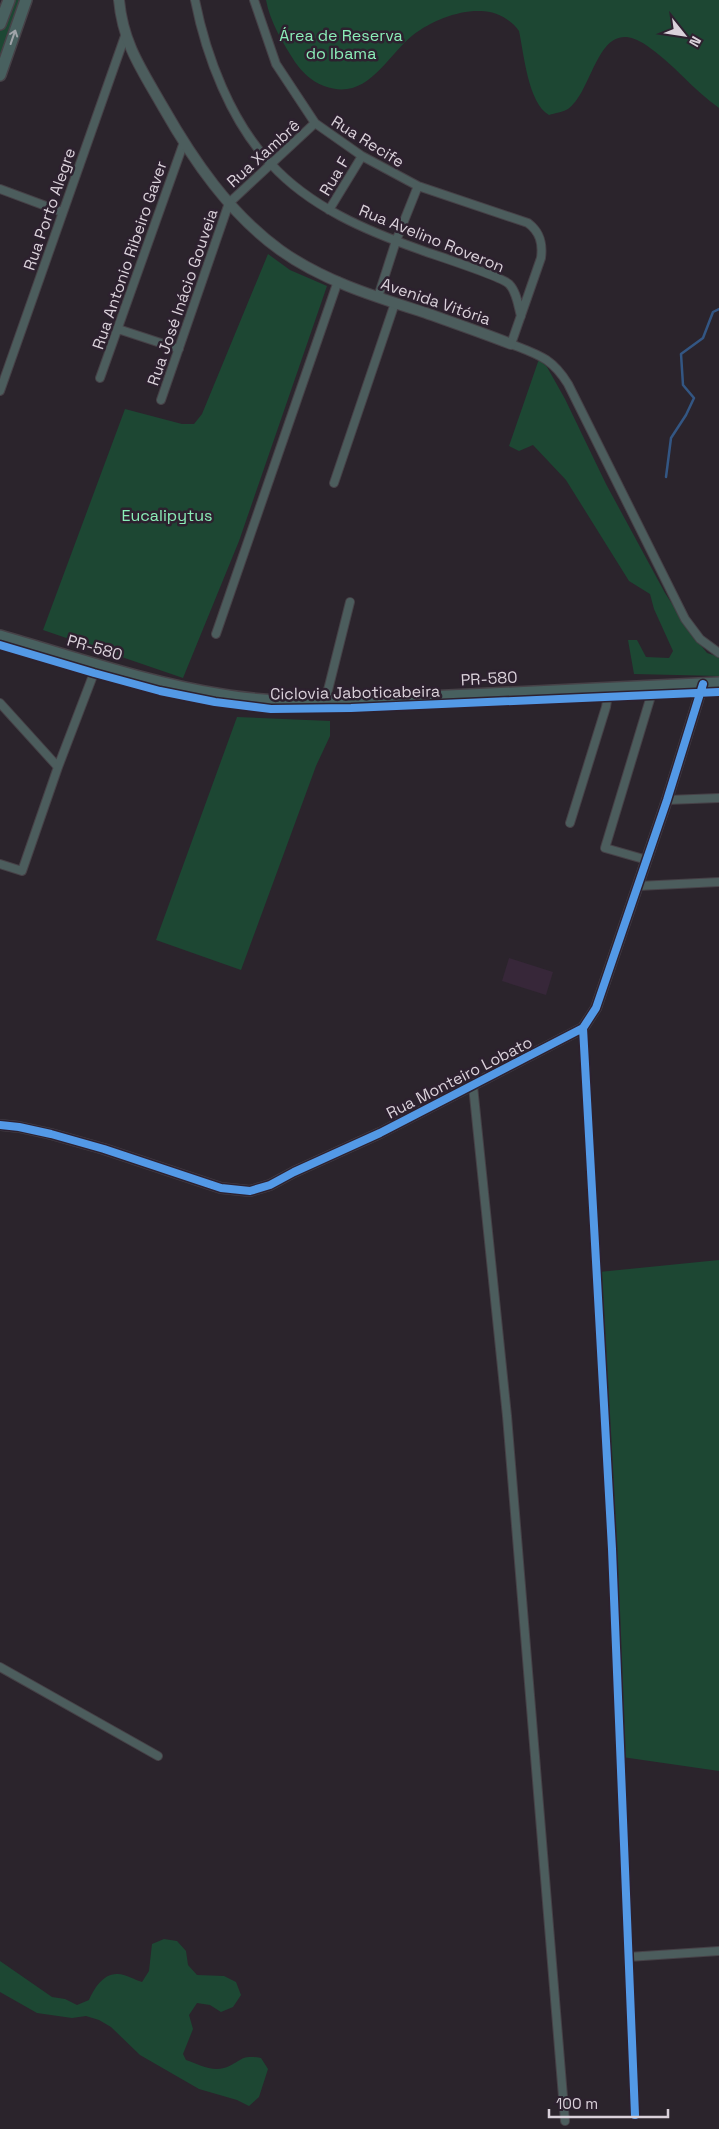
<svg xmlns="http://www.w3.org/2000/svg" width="719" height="2129" font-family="'Space Grotesk',sans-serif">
	<rect width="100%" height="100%" fill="#2b242c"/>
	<path fill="#372739" d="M509 958 553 972 546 995 502 981Z"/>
	<path fill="#1d4733" d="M11 0H21L0 58V29Z
		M266 0H719V108C693 90 673 63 646 45 597 12 595 90 568 109 563 112 555 113 549 115 528 103 524 54 519 31 511 19 495 11 481 11 458 10 431 21 413 35 385 58 367 102 324 86 311 81 303 73 295 62 283 43 270 22 266 0Z
		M268 254 290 270 327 286 239 541 183 678 43 630 125 409 182 424H194L202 414Z
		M539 359 547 367 565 399 606 484 665 593 689 630 707 653 719 657V676L634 674 628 640H637L646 657 669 658 673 651 654 609 650 594 629 581 566 480 533 445 519 451 509 446Z
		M237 717 330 721V736L316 766 241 970 156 940Z
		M719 1260V1771L622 1757 599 1272Z
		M164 1939 177 1941 186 1951 188 1965 197 1975 224 1976 236 1982 241 1995 233 2007 221 2012 210 2005 197 2003 189 2015 193 2029 183 2054 186 2060C198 2064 211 2072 224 2068 242 2062 239 2054 261 2058L268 2069 259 2097 249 2106 237 2100 199 2089 140 2055 111 2027 99 2020 86 2016 72 2018 37 2013 0 1992V1961L52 1997 65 1999 77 2005 89 2000C94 1989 103 1973 118 1974 125 1974 135 1980 142 1982L149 1971 152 1944Z"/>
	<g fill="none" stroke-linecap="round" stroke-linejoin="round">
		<path stroke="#335683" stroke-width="2.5" d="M666 477 671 438 686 415 694 398 683 385 681 354 703 338 713 312 719 309"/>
		<defs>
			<path id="minor" d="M195 0C206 56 231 122 271 164 310 207 367 231 421 250 437 256 501 276 509 284 517 292 518 306 521 316
				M254 0 276 64 315 123 362 156 418 186 528 223C540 232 543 243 541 258L511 344C539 355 552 358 568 384L685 619 700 639 719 653
				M0 189 62 212
				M329 210 362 156
				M378 297 396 241 418 186
				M118 329 179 349
				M100 378 184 142
				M0 391 125 36
				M161 400 229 203 315 123
				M334 483 395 303
				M216 634 338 281
				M325 702 350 602
				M0 703 58 767
				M667 800 719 798
				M570 823 606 707 609 688
				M647 860 605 848 654 686
				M0 864 22 871 58 767 97 665
				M638 886 719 882
				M583 1028 612 1549 635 2115
				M473 1086 507 1416 565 2121
				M0 1667 158 1756
				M628 1957 719 1951"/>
			<path id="tertiary" d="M119 0C123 44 142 70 163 107 193 160 230 214 280 250 323 281 376 297 426 313 454 323 483 333 511 344
				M0 1125 19 1127 51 1134 104 1149 221 1188 250 1191 270 1185 294 1172 380 1133 583 1028 596 1008 667 800 703 684"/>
			<path id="secondary" d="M0 24 9 0
				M0 75 26 0
				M0 636C73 657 147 683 222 695 256 701 291 702 325 702L719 683"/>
		</defs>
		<use href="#minor" stroke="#464147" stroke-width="10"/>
		<use href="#tertiary" stroke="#464147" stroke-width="12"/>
		<use href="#secondary" stroke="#464147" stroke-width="14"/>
		<use href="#minor" stroke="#4c5d5d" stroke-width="8"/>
		<use href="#tertiary" stroke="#4c5d5d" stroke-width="10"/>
		<use href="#secondary" stroke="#48605f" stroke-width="11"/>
		<defs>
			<path id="cycleway" d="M0 645 94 673 160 691 215 702 271 709 351 708 719 692
				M583 1028 612 1549 635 2115
				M0 1125 19 1127 51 1134 104 1149 221 1188 250 1191 270 1185 294 1172 380 1133 583 1028 596 1008 667 800 703 684"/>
		</defs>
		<use href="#cycleway" stroke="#2d212f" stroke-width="11"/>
		<use href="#cycleway" stroke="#5399e6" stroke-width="8"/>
	</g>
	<defs><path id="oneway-shaft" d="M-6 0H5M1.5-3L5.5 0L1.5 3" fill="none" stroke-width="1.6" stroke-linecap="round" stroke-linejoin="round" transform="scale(1.25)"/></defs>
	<use stroke="#a0a4a9" href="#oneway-shaft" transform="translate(13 37) rotate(-71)"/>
	<g text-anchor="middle" stroke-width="5" stroke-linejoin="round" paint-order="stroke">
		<g font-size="16" fill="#8beeb8" stroke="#2d212f">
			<text x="341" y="41">Área de Reserva<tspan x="341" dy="18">do Ibama</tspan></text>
			<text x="167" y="521">Eucalipytus</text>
		</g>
		<g font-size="16" fill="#dad1da" stroke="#2d212f">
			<text transform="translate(368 141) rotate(32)" y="6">Rua Recife</text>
			<text transform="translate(263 153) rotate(-42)" y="6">Rua Xambrê</text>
			<text transform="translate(334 176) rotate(-59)" y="6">Rua F</text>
			<text transform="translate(49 209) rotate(-71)" y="6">Rua Porto Alegre</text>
			<text transform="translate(432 238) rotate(22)" y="6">Rua Avelino Roveron</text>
			<text transform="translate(129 255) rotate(-71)" y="6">Rua Antonio Ribeiro Gaver</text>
			<text transform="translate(182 297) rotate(-71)" y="6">Rua José Inácio Gouveia</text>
			<text transform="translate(436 301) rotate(19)" y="6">Avenida Vitória</text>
			<text transform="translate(95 647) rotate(16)" y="6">PR-580</text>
			<text transform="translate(489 678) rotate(-3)" y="6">PR-580</text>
			<text transform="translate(355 692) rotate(-1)" y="6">Ciclovia Jaboticabeira</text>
			<text transform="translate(459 1077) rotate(-27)" y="6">Rua Monteiro Lobato</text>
		</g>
	</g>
	<g transform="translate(684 35) rotate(120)" stroke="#2d212f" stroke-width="4" paint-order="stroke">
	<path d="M0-4L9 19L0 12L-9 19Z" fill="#dad1da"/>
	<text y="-8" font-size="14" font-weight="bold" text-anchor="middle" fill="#dad1da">N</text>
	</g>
	<path d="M549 2109v8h119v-8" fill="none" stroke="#dad1da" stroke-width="2.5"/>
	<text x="556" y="2109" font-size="15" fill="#dad1da" stroke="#2d212f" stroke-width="4" paint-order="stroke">100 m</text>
</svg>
